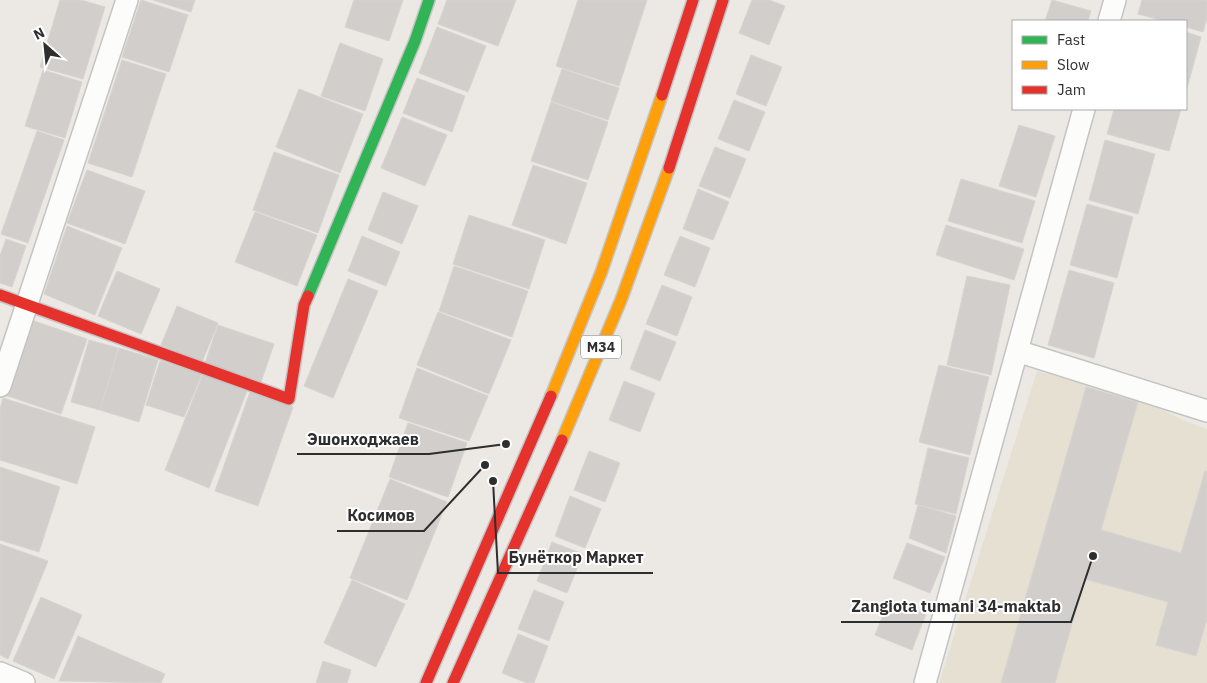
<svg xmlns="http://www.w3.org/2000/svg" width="1207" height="683" font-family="'IBM Plex Sans',sans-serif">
	<rect width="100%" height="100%" fill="#ece8e4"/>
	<path fill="#e6e0d3" d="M1037 371 1131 395 1185 421 1207 429V683H939Z"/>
	<path fill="#d1cecb" stroke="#d7d4d0" d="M60 0H81L105 7 83 79 40 67Z
		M141 0 188 15 169 72 122 57Z
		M153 0H195L191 12Z
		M354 0H403L389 41 345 27Z
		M447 0H516L498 46 438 24Z
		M578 0H647L619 86 556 66Z
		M752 0H769L785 6 769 45 739 33Z
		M1052 0 1091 11 1088 21H1045Z
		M1142 0H1207V18L1203 32 1186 27V21H1164L1138 14Z
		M437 27 486 46 468 92 419 73Z
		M1186 32 1201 37 1186 92Z
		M340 43 383 59 365 111 321 96Z
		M751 55 782 67 766 106 736 94Z
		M122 60 166 74 132 177 88 163Z
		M562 69 619 88 608 120 551 101Z
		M43 70 82 82 65 138 25 126Z
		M417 78 465 96 452 132 403 113Z
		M299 89 363 114 340 173 276 147Z
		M734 100 765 112 749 151 718 139Z
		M551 102 608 122 588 180 531 161Z
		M1114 109H1181L1169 151 1107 134Z
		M402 117 447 135 425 186 381 168Z
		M1019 125 1055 136 1036 197 999 186Z
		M37 131 64 140 28 243 1 234Z
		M1105 140 1155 154 1138 214 1089 200Z
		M715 147 746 159 730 198 699 186Z
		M274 152 339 175 318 233 253 210Z
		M533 165 587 183 566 244 512 225Z
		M87 170 145 191 125 244 67 223Z
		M961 179 1035 201 1022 243 948 221Z
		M698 189 729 202 713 240 683 229Z
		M383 192 418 206 402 244 368 230Z
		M1087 204 1133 217 1117 278 1070 265Z
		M255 212 317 235 297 286 235 262Z
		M469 215 545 240 529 289 453 264Z
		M946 225 1024 249 1014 280 936 255Z
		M67 226 122 248 95 315 44 294Z
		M362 236 400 252 386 286 348 271Z
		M680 236 710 248 695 287 664 275Z
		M6 239 26 246 12 287 0 283V256Z
		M454 266 528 291 512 337 439 311Z
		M1069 270 1114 283 1094 358 1048 345Z
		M117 271 160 289 141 334 98 316Z
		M967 276 1010 285 991 375 947 365Z
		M348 279 378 291 333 398 304 386Z
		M662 285 692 297 677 336 646 324Z
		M177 306 218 323 202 362 161 345Z
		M438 312 511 340 489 394 417 365Z
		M31 320 87 339 61 414 5 395Z
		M218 325 274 344 261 382 205 363Z
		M645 330 676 342 660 381 630 369Z
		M89 340 118 348 100 410 71 402Z
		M119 348 158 360 139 422 100 410Z
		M160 361 202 374 184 417 146 405Z
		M939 365 989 377 970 455 919 442Z
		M417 368 488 396 469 441 399 418Z
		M203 374 247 391 209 488 165 470Z
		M624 381 655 393 640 432 609 420Z
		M1086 387 1138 402 1101 530 1181 553 1205 471 1207 472V619L1196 656 1156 645 1168 602 1085 579 1055 683H1001Z
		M250 392 293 407 258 506 215 491Z
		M3 398 95 427 77 484 0 460V409Z
		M408 423 467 443 448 497 389 477Z
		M928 448 969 458 956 514 915 504Z
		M589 451 620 463 605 502 574 490Z
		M0 467 60 487 39 552 0 540Z
		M390 479 447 502 407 600 350 578Z
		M570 496 601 509 585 548 555 536Z
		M918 505 956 516 946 553 909 538Z
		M552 542 583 554 567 593 537 581Z
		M907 543 945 557 930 593 893 578Z
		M0 544 48 561 8 659 0 655Z
		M352 580 405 604 376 667 324 643Z
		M534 590 564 602 549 641 518 629Z
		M41 597 82 615 54 679 13 661Z
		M889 600 926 614 912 650 875 635Z
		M518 634 548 646 534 683H527L502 673Z
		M78 636 165 674 161 683 59 681Z
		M323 661 351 670 347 683H316Z"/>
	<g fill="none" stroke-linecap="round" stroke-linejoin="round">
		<defs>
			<path id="street" d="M1109 21 1115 0
				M1017 351 1207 411
				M0 386 127 0
				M0 673 24 683
				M925 683 1084 109"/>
			<path id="fast" d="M308 296 415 41 429 0"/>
			<path id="slow" d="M551 396 601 273 662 95
				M562 440 621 300 669 168"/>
			<path id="jam" d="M662 95 693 0
				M669 168 723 0
				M0 295 289 399 304 305 308 296
				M426 683 551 396
				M453 683 562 440"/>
		</defs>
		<use href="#street" stroke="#c5c4c5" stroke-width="24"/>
		<use href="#fast" stroke="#c5c4c5" stroke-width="14"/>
		<use href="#slow" stroke="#c5c4c5" stroke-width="14"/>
		<use href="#jam" stroke="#c5c4c5" stroke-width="14"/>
		<use href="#street" stroke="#fcfcfb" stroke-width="21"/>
		<use href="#fast" stroke="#30b455" stroke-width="11"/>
		<use href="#slow" stroke="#ff9f0a" stroke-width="11"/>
		<use href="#jam" stroke="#e5322d" stroke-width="11"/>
	</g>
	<g text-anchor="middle" stroke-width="4" stroke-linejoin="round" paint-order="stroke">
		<rect fill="#fff" stroke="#6d6d6d" stroke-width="1" x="581" y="335.5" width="40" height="23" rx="4"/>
		<g font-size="14" font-weight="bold" fill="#2e2e2e">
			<text x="601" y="352">M34</text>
		</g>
	</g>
	<path fill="none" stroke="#2e2e2e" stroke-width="2" d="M506 444L429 454H297M485 465L424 531H337M493 481L498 573H653M1093 556L1071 622H841"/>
	<g fill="#2e2e2e" stroke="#fff" stroke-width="2">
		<circle cx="506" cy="444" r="5"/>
		<circle cx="485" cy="465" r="5"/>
		<circle cx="493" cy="481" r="5"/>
		<circle cx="1093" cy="556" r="5"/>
	</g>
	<g font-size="16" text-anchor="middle" font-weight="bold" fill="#2e2e2e" stroke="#fff" stroke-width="4" stroke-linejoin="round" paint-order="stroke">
		<text x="363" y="445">Эшонходжаев</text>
		<text x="381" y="521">Косимов</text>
		<text x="576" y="563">Бунёткор Маркет</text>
		<text x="956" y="612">Zangiota tumani 34-maktab</text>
	</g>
	<rect x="1012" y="20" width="175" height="90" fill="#ffffff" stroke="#ababab"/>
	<rect x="1022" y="36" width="25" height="8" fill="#30b455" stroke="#ababab"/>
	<text x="1057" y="45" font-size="15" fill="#2e2e2e">Fast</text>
	<rect x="1022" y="61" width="25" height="8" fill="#ff9f0a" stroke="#ababab"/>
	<text x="1057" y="70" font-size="15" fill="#2e2e2e">Slow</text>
	<rect x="1022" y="86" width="25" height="8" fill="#e5322d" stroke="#ababab"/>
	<text x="1057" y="95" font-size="15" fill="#2e2e2e">Jam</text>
	<g transform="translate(45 45) rotate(333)" stroke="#ffffff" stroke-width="4" paint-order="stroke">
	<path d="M0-4L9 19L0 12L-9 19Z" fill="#2e2e2e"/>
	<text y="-8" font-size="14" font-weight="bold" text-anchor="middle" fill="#2e2e2e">N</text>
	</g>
</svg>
